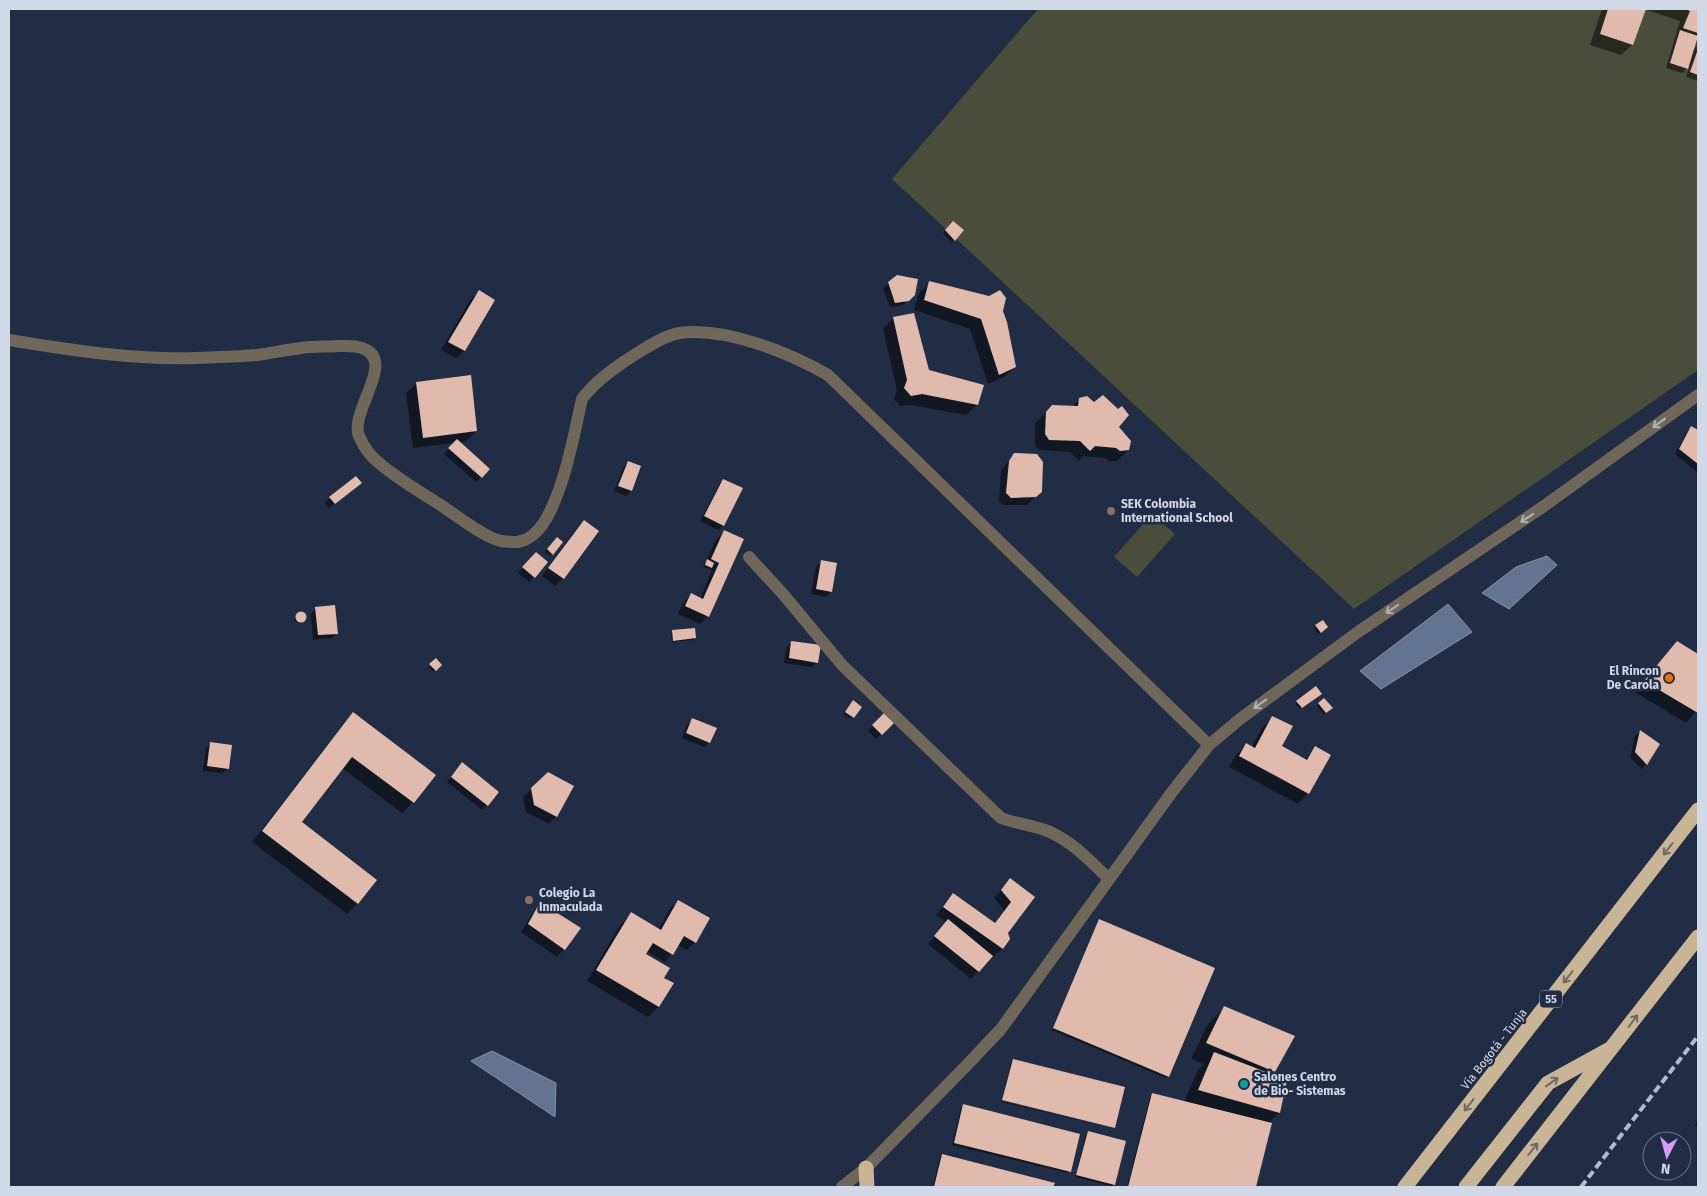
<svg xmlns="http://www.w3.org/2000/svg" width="1707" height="1196" font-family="'Fira Sans',sans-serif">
	<rect width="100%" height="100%" fill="#212d45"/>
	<path fill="#494d39" d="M1038 9H1698V370L1354 609 892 179Z
		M1152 514 1175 534 1137 577 1114 557Z"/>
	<path fill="#637490" stroke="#8492aa" d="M1547 556 1557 565 1509 609 1482 593 1516 567Z
		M1448 604 1472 632 1381 689 1360 671Z
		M492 1051 556 1083 555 1117 471 1061Z"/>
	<path fill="#0007" d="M1602 9H1698V35L1693 48 1695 49 1698 41V81L1686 77 1690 65 1682 73 1666 68 1680 21 1644 9 1632 45 1621 55 1590 45Z
		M953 223 962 230 952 242 943 233Z
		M889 283 914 294 903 305 890 307 883 288Z
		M930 283 1002 311 1014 367 1004 377 988 384 970 329 914 310 919 293Z
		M479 292 494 300 464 351 456 358 441 350 471 299Z
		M894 318 928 371 977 405 966 415 911 405 900 406 894 399 897 391 883 328Z
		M417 383 476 431 465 442H459L489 469 476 482 444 454 454 443 413 448 406 393Z
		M1080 399 1118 427 1128 450 1117 461H1109L1105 458 1083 456 1079 461 1070 452 1039 450 1035 445V423L1052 407H1072Z
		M1691 427 1698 432V473L1675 454 1687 432Z
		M1014 455 1041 491 1027 505H1003L999 501 1001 470Z
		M628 463 631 491 626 496 614 491 623 468Z
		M724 480 723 525 718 530 700 521 719 485Z
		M355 488 329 508 325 503 330 498Z
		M584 522 563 578 555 586 542 576 576 529Z
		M724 532 742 540 708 616 700 624 678 614 683 603 691 595 700 599 712 570 703 567 716 540Z
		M557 539 562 543 550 556 545 552Z
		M531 559 546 563 529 582 518 573Z
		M821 562 831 592 826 597 811 594 816 567Z
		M316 608 337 633 332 638 313 640 311 613Z
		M300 613H304L305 618 299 623 294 620Z
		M1322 621 1325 629 1318 634 1314 628Z
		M673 632 695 638 693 640 672 642 671 634Z
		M792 642 817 662 812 667 784 663 787 647Z
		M1678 642 1698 656V709L1686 723 1635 692Z
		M436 660 440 665 433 672 428 667Z
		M1318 696 1300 709 1295 704 1297 702Z
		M1324 700 1331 708 1324 714 1317 706Z
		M851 704 861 707 851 719 843 714Z
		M885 713 894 722 876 739 868 731Z
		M353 714 434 775 413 802 402 813 342 768 300 822 358 903 347 914 252 842 343 725Z
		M1273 717 1280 747 1304 760 1315 748 1308 793 1298 804 1229 767 1236 755 1246 745 1251 748 1262 728Z
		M692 720 709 742 704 747 682 738 687 725Z
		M1640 732 1646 764 1642 769 1630 757 1635 736Z
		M211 743 228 768 223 773 203 771 206 748Z
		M457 769 498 792 482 810 447 782Z
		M548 774 556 816 549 824 526 812 523 797Z
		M1010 879 1033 897 1007 933 1009 938 1002 949 994 956 992 955 971 979 928 944 947 923 936 915 953 894 994 923 1004 910 994 898Z
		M678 901 695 942 687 950 678 945 672 954 665 962 646 951 644 954 662 978 672 984 658 1007 648 1017 587 981 621 924 631 914 658 930 670 909Z
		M541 904 564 949 557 957 521 932 533 912Z
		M1098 923 1168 1076 1166 1078 1052 1030Z
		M1224 1008 1274 1071 1270 1075 1279 1113 1268 1123 1270 1124 1254 1187H1127L1150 1097 1152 1094 1184 1102 1198 1070 1204 1064 1191 1059 1208 1024Z
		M1013 1061 1114 1126 1002 1098 1011 1063Z
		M1001 1101 1112 1128 1001 1102Z
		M963 1106 1070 1171 1068 1173 952 1145 961 1108Z
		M1698 1117V1128L1695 1126Z
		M1088 1132 1113 1184 1111 1186 1075 1177 1086 1134Z
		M943 1155 1053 1184 1052 1187H933L940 1157Z"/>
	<path fill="#e0bbad" d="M1608 9H1646L1633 45 1600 34Z
		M1685 9H1698V33L1683 28 1690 11Z
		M1680 30 1698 36 1688 69 1670 63Z
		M1698 49V75L1690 72Z
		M953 221 964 230 955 241 945 230Z
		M897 275 918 279 915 295 909 301 895 303 888 282Z
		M929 281 989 296 1000 290 1006 298 1003 311 1007 322 1016 367 999 375 981 319 924 300Z
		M479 290 495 300 465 351 448 342Z
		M914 313 929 370 984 385 978 405 922 394 911 396 904 388 907 380 893 317Z
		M471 375 477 431 423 438 416 382Z
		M1103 395 1118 409 1122 406 1129 415 1119 427 1131 441 1129 450 1120 451 1116 448 1095 446 1090 451 1080 441 1049 440 1045 434 1046 412 1052 405 1078 406 1079 398 1087 396 1094 402Z
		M1691 426 1698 430V464L1679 449Z
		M457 439 490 469 482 478 448 448Z
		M1014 453 1037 454 1043 462 1042 492 1036 497 1011 498 1006 493 1009 461Z
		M628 461 641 466 632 491 618 486Z
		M356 476 362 483 335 504 329 497Z
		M723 479 743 488 724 526 704 516Z
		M584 520 599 531 564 579 548 568Z
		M724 530 744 539 709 617 685 606 691 593 703 599 719 563 711 559Z
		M557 537 563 542 553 555 547 549Z
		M536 552 548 562 535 578 522 567Z
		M707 559 714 563 712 568 705 565Z
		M821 560 837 563 832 592 816 589Z
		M335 605 338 634 318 635 315 607Z
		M295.5 617a5.5 5.5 0 1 1 11 0a5.5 5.5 0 1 1-11 0Z
		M1323 620 1328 627 1321 633 1315 625Z
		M695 628 696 638 673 641 672 630Z
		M791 641 821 645 818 663 789 658Z
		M1677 641 1698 654V713L1644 681Z
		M436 658 442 665 436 671 429 664Z
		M1316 686 1322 694 1302 708 1296 701Z
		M1324 698 1333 708 1326 713 1318 703Z
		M853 700 862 707 854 718 845 712Z
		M353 712 436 775 414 803 352 757 302 822 377 880 358 904 262 831Z
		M885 712 895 722 882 735 872 725Z
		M1272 716 1293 726 1282 746 1307 760 1315 746 1331 755 1309 794 1239 756 1246 743 1255 748Z
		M692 718 717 728 710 743 686 733Z
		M1640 730 1660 744 1647 765 1635 752Z
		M210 742 232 745 229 769 207 766Z
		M462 762 499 792 488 806 451 777Z
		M548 772 574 786 557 817 534 805 531 788Z
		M1010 878 1035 897 1008 933 1010 939 1003 949 943 907 953 893 995 923 1011 902 1001 890Z
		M678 900 710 918 696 943 684 936 673 955 653 943 646 954 670 968 664 978 674 983 659 1007 596 970 631 912 661 930Z
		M540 902 581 928 565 950 528 924Z
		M948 919 993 956 979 972 934 936Z
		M1099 919 1215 968 1169 1077 1053 1028Z
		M1224 1006 1295 1036 1275 1072 1206 1043Z
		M1214 1052 1287 1080 1280 1113 1198 1090Z
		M1013 1059 1125 1087 1115 1128 1002 1100Z
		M1152 1093 1272 1123 1256 1187H1128Z
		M963 1104 1080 1134 1071 1172 954 1143Z
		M1088 1131 1126 1141 1115 1185 1076 1175Z
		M942 1154 1055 1183 1053 1187H934Z"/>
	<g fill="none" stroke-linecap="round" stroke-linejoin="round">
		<path stroke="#6f675a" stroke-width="12" d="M9 340C70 350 133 360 195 358 216 357 236 357 257 355 271 353 286 350 301 348 313 346 326 347 338 346 346 346 354 345 362 348 398 360 349 411 359 436 363 445 370 456 378 462 397 479 421 492 442 506 457 516 485 538 501 541 506 542 513 542 518 542 541 538 552 509 559 490 570 460 575 429 582 399 594 383 609 372 625 361 639 352 662 336 679 333 725 327 788 352 828 375L1209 745
			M749 557 783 594 842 665 1001 818C1017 824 1035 825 1050 832 1074 843 1090 861 1108 878
			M842 1187 866 1168 965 1067 1001 1029 1172 792 1209 745 1240 719 1358 632 1544 506 1698 395"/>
		<path stroke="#c9b596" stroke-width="15" d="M866 1168 867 1187
			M1405 1187 1698 810
			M1466 1187 1548 1083 1608 1050
			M1503 1187 1698 937"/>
		<path stroke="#b2bbcb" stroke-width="4" stroke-dasharray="8 4" stroke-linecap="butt" d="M1581 1187 1698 1036"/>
	</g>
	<defs><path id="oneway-shaft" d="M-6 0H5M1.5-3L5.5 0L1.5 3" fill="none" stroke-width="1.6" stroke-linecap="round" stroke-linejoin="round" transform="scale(1.25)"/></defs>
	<g stroke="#afb1b6">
		<use href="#oneway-shaft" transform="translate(1659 423) rotate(144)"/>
		<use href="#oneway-shaft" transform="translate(1527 518) rotate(146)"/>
		<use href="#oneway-shaft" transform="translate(1392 609) rotate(146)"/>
		<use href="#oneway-shaft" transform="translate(1260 704) rotate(144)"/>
	</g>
	<g stroke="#6d6a69">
		<use href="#oneway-shaft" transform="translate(1668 849) rotate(128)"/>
		<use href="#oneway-shaft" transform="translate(1568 977) rotate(128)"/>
		<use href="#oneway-shaft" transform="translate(1633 1021) rotate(-53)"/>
		<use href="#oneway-shaft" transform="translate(1552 1082) rotate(-36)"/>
		<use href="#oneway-shaft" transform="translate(1469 1105) rotate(128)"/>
		<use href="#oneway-shaft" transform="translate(1533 1149) rotate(-52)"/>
	</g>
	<g fill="#8d6e63" stroke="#212d45" stroke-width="2">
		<circle cx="1111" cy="511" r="5"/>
		<circle cx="529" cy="900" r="5"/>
	</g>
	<circle fill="#e8710a" stroke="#212d45" stroke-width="2" cx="1669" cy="678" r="5"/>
	<circle fill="#0f9aa8" stroke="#212d45" stroke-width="2" cx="1244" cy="1084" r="5"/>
	<g text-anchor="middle" stroke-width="5" stroke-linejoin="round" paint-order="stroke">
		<rect fill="#212d45" stroke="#9ca5b7" stroke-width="1" x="1540" y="990.5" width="22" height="17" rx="4"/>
		<g font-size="11" font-weight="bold" fill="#d1d9e8">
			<text x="1551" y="1003">55</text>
		</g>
		<g font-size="12" font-weight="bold" fill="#d1d9e8" stroke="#212d45" text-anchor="start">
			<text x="1121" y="508">SEK Colombia<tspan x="1121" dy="14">International School</tspan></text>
			<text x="1659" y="675" text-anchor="end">El Rincon<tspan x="1659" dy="14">De Carola</tspan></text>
			<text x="539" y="897">Colegio La<tspan x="539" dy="14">Inmaculada</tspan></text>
			<text x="1254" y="1081">Salones Centro<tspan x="1254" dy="14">de Bio- Sistemas</tspan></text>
		</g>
		<g font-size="12" fill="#d1d9e8" stroke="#212d45">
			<text transform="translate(1494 1049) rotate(-52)" y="4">Vía Bogotá - Tunja</text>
		</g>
	</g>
	<rect width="1707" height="1196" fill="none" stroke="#d1d9e8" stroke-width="20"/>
	<g transform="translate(1667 1156) rotate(186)"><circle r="24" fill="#212d45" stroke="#677286"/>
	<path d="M0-4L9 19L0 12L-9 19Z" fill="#d39cfc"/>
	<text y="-8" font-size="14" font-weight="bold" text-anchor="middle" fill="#d1d9e8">N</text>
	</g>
</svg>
